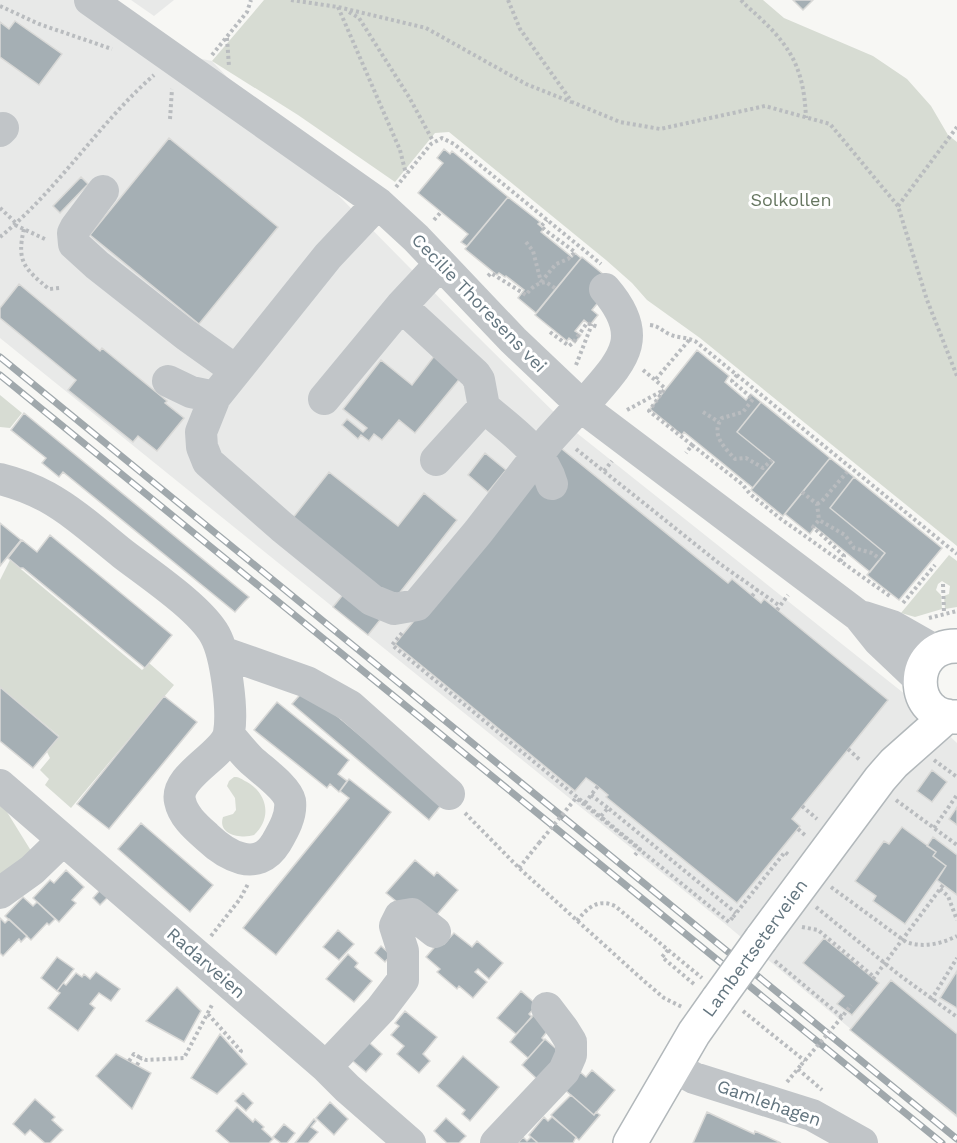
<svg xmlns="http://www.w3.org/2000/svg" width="957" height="1143" font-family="'Work Sans',sans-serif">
	<rect width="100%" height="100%" fill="#f7f7f4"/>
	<path fill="#e8e9e8" d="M0 0H110L187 56 212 61 339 196 477 336 568 426 906 695 957 743V1118L729 927 0 338Z
		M131 0H174L154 16Z"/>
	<path fill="#d7dcd3" d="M264 0H763L784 18 873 56 907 79 931 106 948 135 957 142V546L700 338 647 300 632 283 606 260 449 132 435 133 395 182 298 115 212 61Z
		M0 395 22 413 10 428 0 427Z
		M949 555 957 561V607L945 609 944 596 949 594 950 586 942 581 938 584 936 590 941 595 942 609 915 617 901 613Z
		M10 560 142 670 149 663 174 685 71 808 45 785 49 779 40 770 50 758 47 752 59 736 0 687V580Z
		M234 777C240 777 241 779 247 782 268 794 272 819 254 835 242 839 217 835 223 817L233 814 236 810 235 798 227 786 229 781Z
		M2 804 33 854 0 879V806Z"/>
	<path fill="#a5afb4" stroke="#d9d9d7" stroke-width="1.5" d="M793 0H813L803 10Z
		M15 21 62 54 39 85 0 57V22L9 29Z
		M169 138 278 227 199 324 90 235Z
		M444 149 450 154 452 151 508 197 467 246 461 242 468 234 418 193 443 163 437 158Z
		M81 177 88 184 60 213 53 206Z
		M508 197 540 222 538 224 544 229 541 232 572 257 575 253 581 258 536 313 518 298 524 290 506 276 505 277 499 273 497 275 465 249Z
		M582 257 614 283 592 310 598 315 590 325 584 320 575 331 581 335 575 343 569 338 567 341 535 315Z
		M19 284 100 351 102 348 167 401 165 403 184 418 157 451 138 436 133 442 68 390 76 380 0 318V308Z
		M697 350 729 376 725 382 746 400 751 394 761 402 737 432 774 462 753 488 684 432 682 435 650 409Z
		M435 355 462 376 415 433 399 420 382 440 374 434 369 441 361 435 358 439 342 425 347 419 363 432 367 428 343 409 381 360 412 385Z
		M761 402 830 458 783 516 751 490 774 462 737 432Z
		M24 413 249 597 244 602 235 612 63 472 59 477 42 463 46 458 11 430Z
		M557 445 728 583 732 579 761 603 764 599 888 700 792 819 800 826 737 903 606 797 608 795 596 785 586 778 575 791 395 644Z
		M485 453 506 470 488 492 468 475Z
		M830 458 854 477 830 508 885 553 870 572 815 527 810 534 785 514Z
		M329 472 398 526 424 493 457 520 394 600 292 519Z
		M854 477 942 548 899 600 867 575 885 553 830 508Z
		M0 523 21 540 0 566Z
		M50 535 172 635 145 668 23 568H20L8 558 22 540 37 552Z
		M345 592 380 620 368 635 333 607Z
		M0 687 59 737 33 768 0 741Z
		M305 689 442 804 429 820 292 704Z
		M164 696 197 722 109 829 77 804Z
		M277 702 349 760 338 774 347 781 339 792 330 784 327 788 254 730Z
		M932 770 947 782 932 802 917 791Z
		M349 779 391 812 276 955 243 928 349 798 340 791Z
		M957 807V825L949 819Z
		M141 823 213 885 190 912 118 849Z
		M902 827 936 852 933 856 946 866 905 924 873 901 876 896 855 881 884 841 889 844Z
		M933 837 957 855V895L937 880 946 866 933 856 936 852 927 846Z
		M415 860 434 876 437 872 458 890 435 917 407 910 386 893Z
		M66 870 84 887 72 900 76 903 59 922 33 898 50 880 54 883Z
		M101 889 109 896 100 905 93 898Z
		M23 897 33 906 37 902 55 919 49 925 47 923 31 940 5 916Z
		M0 918 5 923 9 919 27 936 21 942 19 939 3 956 0 953Z
		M338 930 354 944 339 960 323 947Z
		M454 933 472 947 477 941 503 963 489 979 478 969 475 972 487 982 473 998 459 986 457 989 437 972 440 969 426 957 440 941 444 944Z
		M824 938 879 983 852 1015 837 1004 844 996 803 963Z
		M381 946 391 955 385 962 375 953Z
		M348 954 358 963 355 967 372 981 354 1002 326 979Z
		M57 957 74 969 57 991 41 978Z
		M957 971V1008L940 998Z
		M96 972 120 989 111 1001 99 993 90 1004 95 1008 78 1031 48 1008 60 993 57 991 63 983 66 985 76 973 82 977 84 974 90 979Z
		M891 980 957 1034V1116L850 1030Z
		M177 987 201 1011 184 1042 146 1021Z
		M521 991 537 1005 529 1014 532 1017 516 1034 497 1018Z
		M405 1011 437 1037 423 1054 430 1061 419 1073 397 1054 404 1046 391 1035 399 1026 395 1023Z
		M533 1015 549 1029 542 1038 544 1040 528 1058 510 1042Z
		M220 1034 247 1064 217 1094 191 1078Z
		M364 1038 382 1054 366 1072 348 1057Z
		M545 1039 561 1053 537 1079 522 1065Z
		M116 1054 151 1073 132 1109 96 1076Z
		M463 1056 499 1087 470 1121 462 1114 465 1110 437 1086Z
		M592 1070 615 1090 594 1115 565 1090 580 1072 586 1077Z
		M243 1093 253 1103 246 1111 235 1101Z
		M571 1095 594 1115 596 1112 600 1115 579 1140 551 1115Z
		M35 1099 55 1117 52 1120 63 1130 50 1143H45L30 1130 25 1135 13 1124Z
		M330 1102 348 1119 334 1135 316 1118Z
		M237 1107 253 1122 255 1119 264 1127 262 1129 273 1139 269 1143H230L216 1131Z
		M707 1112 754 1134 755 1131 781 1143H693Z
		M544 1117 548 1121 552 1117 576 1137 573 1143H538L531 1137 529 1135Z
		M446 1118 466 1136 459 1143H447L434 1131Z
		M314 1119 316 1121 311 1127 318 1132 308 1143H295Z
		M284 1124 295 1133 287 1143H281L273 1137Z
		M523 1137 527 1141 531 1137 538 1143H518Z"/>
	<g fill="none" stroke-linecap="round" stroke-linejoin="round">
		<defs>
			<path id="major" d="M957 646C908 645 908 719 957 717
				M761 939 880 779 894 763 947 716
				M630 1143 694 1033 718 999"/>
		</defs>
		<use href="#major" stroke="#b2b8bb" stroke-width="36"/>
		<path stroke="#b9bcbf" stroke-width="4" stroke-dasharray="3 3" stroke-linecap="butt" d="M291 0 338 7 426 28 526 84 571 102
			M508 0 520 29 572 102 620 122 660 129 765 106 830 124 898 206 927 300 957 376
			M741 0C747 7 754 12 761 19 794 50 804 73 806 118
			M0 6 39 24 112 49
			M338 7 400 150 406 174
			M349 12 359 18 409 97 433 141
			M227 38 229 67
			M212 55 247 12 251 0
			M170 119 172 89
			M396 187 431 144 442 138 454 144 464 152 601 264
			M898 206 957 127
			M0 208 17 224
			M434 220 441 212
			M15 225 47 240
			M24 229C16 262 25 269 49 289L60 288
			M0 237C58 190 98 124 154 75
			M526 242 533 251 541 282
			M488 276 491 273 526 295C531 288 537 283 546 282L556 289
			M541 282 556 264 568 259 575 252 545 230 541 226 547 220
			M650 325C659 326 661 330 669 334 677 338 686 337 695 341L957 554
			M550 332 569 346 573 343 587 323 598 327
			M576 365 592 324
			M643 370 666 389
			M737 375 732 381 753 399 743 412 722 418C710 434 724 447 735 459L746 458 763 468 772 460
			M656 379 690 339
			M664 390 649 411 692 445 686 453
			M627 410 662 391
			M703 412 719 422
			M692 445 742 484 750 494 781 519 891 597
			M576 449 720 564 780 606
			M604 471 612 461
			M802 492 817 504 819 520
			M817 504 822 501 847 472
			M840 561 844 556 813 527 819 520 845 535 854 548 872 553 880 559
			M943 584 944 613
			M752 596 758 589
			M903 603 935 565
			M777 610 788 595
			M929 618 957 611
			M402 633 392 645 640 849 635 855
			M848 749 861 761
			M934 760 957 777
			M591 795 608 808
			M896 800 957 845
			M585 803 598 786
			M802 806 817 819
			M465 813 519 868 644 981 664 998 682 1007
			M601 816 608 808 736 913
			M934 828 957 795
			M798 829 806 836
			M519 868 539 843
			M831 887 906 942C923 948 941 944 957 936
			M940 889 948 896 957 920
			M816 907 898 974 957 1017
			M733 917 785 852 790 856
			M577 921C587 908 598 898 615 906L702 978
			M802 927 818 930 874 977
			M211 936 240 899 248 884
			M668 950 662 957 695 985
			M775 961 842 1017 851 1005
			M873 979 943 885
			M931 1000 957 958
			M743 1011 805 1061
			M208 1014 241 1051 238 1054
			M129 1061 134 1054 141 1058
			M137 1065 141 1058 146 1060 184 1058 213 1003
			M798 1069 822 1090
			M787 1082 801 1065"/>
		<path stroke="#c1c5c8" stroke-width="32" d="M90 0 378 203 416 238 513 340 591 414 859 616 879 641 919 679
			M0 131 3 128
			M103 191 76 227 73 233 74 244 97 265 186 335 235 370
			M378 203 328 256 215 397 201 432 202 447 208 462 282 527 372 600 394 609 417 605 478 532 550 439 581 405
			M401 306 475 374 479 380 484 407
			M168 381 191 392 215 397
			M324 399 401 306 440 264
			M582 407C618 364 650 341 605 289
			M436 460 484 407C509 429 543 451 552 484
			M0 479C16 483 32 489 47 497 74 512 98 534 123 554 149 574 200 608 215 635 226 655 233 710 229 733 225 755 174 776 180 801 183 816 196 827 207 837 226 855 257 874 276 843 283 831 292 816 290 801 287 787 260 769 250 759 242 751 236 743 229 735
			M864 617 892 626 936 651
			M222 652 307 682 350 706 449 794
			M0 785 326 1067 347 1088 410 1143
			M0 893 32 870 63 840
			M326 1067 381 1009 403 980V951L395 926 400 916 412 914 435 932
			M674 1067 694 1078 812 1115 862 1143
			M496 1143 564 1071 571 1055V1042L563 1029 547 1008"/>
		<use href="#major" stroke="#fff" stroke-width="33"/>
		<defs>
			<path id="rail" d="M0 357 957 1139
				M0 375 942 1143"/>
		</defs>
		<use href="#rail" stroke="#a0a8ac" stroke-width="7"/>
		<use href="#rail" stroke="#fff" stroke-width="4.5" stroke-dasharray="14" stroke-linecap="butt"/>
		<defs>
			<path id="major-bridge" d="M718 999 761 939"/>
		</defs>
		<use href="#major-bridge" stroke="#b2b8bb" stroke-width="36" stroke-linecap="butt"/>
		<path stroke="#b9bcbf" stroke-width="4" stroke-dasharray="3 3" stroke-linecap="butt" d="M539 843 576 798 729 922 733 917
			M801 1065 842 1017"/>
		<use href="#major-bridge" stroke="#fff" stroke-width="33"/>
	</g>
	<g text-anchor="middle" stroke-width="6" stroke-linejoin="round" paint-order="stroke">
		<g font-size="18" fill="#677761" stroke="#fff">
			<text x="791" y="206">Solkollen</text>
		</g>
		<g font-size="18" fill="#63757f" stroke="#fff">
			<text transform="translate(479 303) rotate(46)" y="6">Cecilie Thoresens vei</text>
			<text transform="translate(755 948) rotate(-54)" y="6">Lambertseterveien</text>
			<text transform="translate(206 963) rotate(41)" y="6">Radarveien</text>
			<text transform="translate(769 1103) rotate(19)" y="6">Gamlehagen</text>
		</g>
	</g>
</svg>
